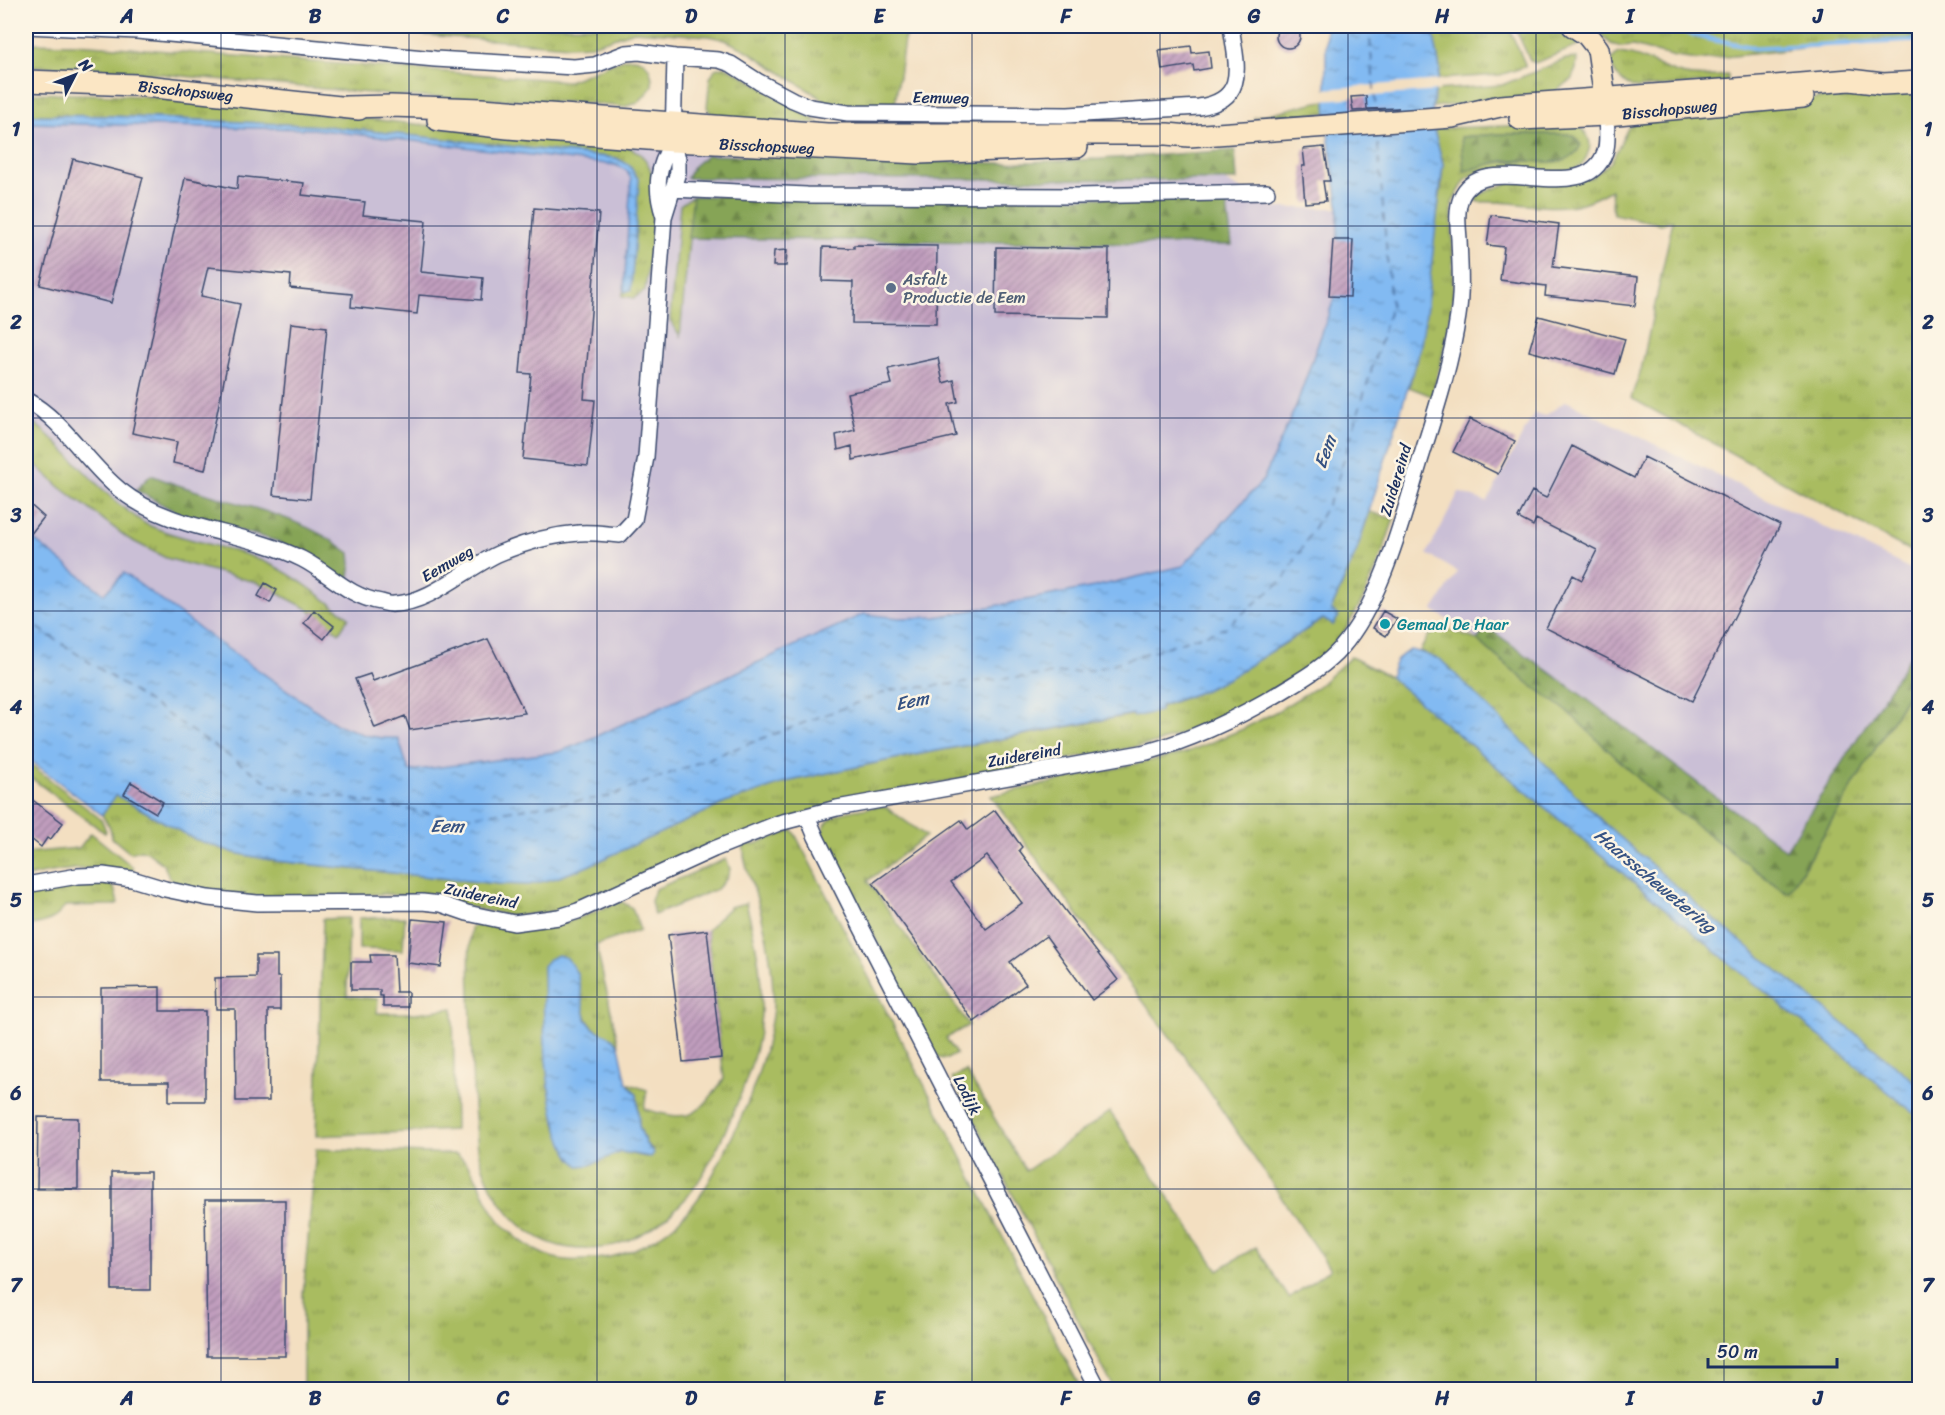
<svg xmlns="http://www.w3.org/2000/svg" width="1945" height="1415" font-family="Sriracha,sans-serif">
	<defs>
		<pattern id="grass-tufts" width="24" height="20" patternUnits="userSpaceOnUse" patternTransform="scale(1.5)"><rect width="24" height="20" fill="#a9bc60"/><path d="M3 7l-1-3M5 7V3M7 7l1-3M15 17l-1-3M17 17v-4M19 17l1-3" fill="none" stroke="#899952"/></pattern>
		<pattern id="forest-firs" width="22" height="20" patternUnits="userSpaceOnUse" patternTransform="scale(1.5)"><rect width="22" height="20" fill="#86a456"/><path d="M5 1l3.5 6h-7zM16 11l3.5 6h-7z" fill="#6d864a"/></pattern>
		<pattern id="water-ripples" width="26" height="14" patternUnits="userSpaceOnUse" patternTransform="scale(1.5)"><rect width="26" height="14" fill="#82baf2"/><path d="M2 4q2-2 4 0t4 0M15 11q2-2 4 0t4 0" fill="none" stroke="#6a98c7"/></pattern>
		<pattern id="building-hatch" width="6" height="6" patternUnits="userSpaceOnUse" patternTransform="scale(1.5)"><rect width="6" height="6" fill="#c19ebe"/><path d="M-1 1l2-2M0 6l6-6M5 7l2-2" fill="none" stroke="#9c819e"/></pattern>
	</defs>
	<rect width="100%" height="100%" fill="#fcf5e5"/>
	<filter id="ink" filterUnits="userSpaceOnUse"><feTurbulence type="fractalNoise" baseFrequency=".0167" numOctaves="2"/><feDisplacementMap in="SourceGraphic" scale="12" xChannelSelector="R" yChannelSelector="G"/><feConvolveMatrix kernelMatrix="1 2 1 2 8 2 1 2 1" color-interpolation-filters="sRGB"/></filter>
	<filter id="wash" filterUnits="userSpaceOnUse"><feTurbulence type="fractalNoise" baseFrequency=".008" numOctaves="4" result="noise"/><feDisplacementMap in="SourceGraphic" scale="24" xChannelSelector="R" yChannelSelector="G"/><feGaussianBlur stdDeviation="1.35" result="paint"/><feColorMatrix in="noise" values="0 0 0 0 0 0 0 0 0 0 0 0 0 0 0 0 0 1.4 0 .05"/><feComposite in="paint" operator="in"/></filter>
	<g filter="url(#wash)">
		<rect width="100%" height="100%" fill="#f3dfc1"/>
		<path fill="#cabfd6" d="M147 110 852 162H1190L1275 208H1351L1344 330 1280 486 1180 578 536 773 389 789 26 558V113Z
			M1566 401 1919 573V661L1786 871 1556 692 1433 610 1458 572 1427 554 1459 492 1487 502 1534 413 1545 416Z"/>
		<path fill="url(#grass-tufts)" stroke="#62765f" stroke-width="1.5" fill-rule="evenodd" d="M310 26H911L904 40 895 105 830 104 746 50 725 40 709 36 634 31 592 45 569 46Z
			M1432 26H1508L1525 64V67L1500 75 1438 79 1440 69Z
			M1514 26C1536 26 1568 19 1579 43L1576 47 1535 63 1530 60Z
			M1592 26H1919L1920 38 1873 40 1698 60 1675 57 1633 46 1621 47 1611 44Z
			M26 43 76 44 567 81C585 77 615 59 630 58 648 57 653 73 652 87L638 103 623 107 591 103 402 96 96 68 26 66Z
			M1618 53C1642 54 1659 69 1681 74 1696 78 1713 76 1728 75L1727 82 1635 88 1627 85 1616 75 1611 63 1612 59Z
			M1577 58 1576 69 1571 80 1555 92 1524 98 1432 107 1436 90 1502 85 1566 59Z
			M724 66 747 78 819 123 714 120 707 107 710 78 715 69Z
			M1919 91V556L1631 398 1641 370 1673 220 1661 224 1613 214 1611 190C1597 198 1583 205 1567 206 1539 209 1507 200 1478 202L1476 199 1477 196 1490 190 1511 182 1591 178 1611 162 1629 126 1651 114 1767 104 1873 92Z
			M26 93 121 95 173 98 499 133 623 144C633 149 643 154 648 164 662 190 648 260 645 291L634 298 622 296 624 290 625 292 639 180 629 165 616 158 324 126 110 116 26 115Z
			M1326 101 1327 113 1253 118 1316 102Z
			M1535 125 1578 126C1586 132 1592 139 1589 150 1587 156 1585 162 1580 166 1562 178 1509 169 1486 170L1476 173 1466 179 1452 203 1453 296 1446 341 1432 396 1409 387 1420 349 1426 313 1431 255 1441 189 1443 164 1434 130 1445 128ZM1499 134H1568L1562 161C1529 162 1501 158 1469 170L1462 137Z
			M693 196 680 336 670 320 680 205Z
			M26 417C63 443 91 484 129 512 135 516 141 522 148 525 185 542 228 545 265 562 296 575 322 598 349 617L339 633 306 608 258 583 166 558 129 539 60 487 26 456Z
			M1370 512 1394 519 1379 562 1362 601 1341 637 1325 654 1299 674 1224 717 1157 743 843 800 586 901 550 912 513 916 416 896 381 894 287 898 238 896 181 886 171 880 163 864 147 852 141 850 130 853 112 838 110 828 102 815 116 795 194 839 235 853 276 861 499 884 556 878 588 866 725 803 790 781 899 758 1160 710V707L1203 691 1281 646 1323 619 1333 625 1339 616 1331 610 1347 574Z
			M1444 628 1477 640 1527 682 1567 711 1655 794 1781 889 1789 892 1919 676V1085L1710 916 1605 824 1525 746 1432 658 1420 651 1428 636Z
			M1351 657 1390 677 1732 965 1919 1117V1389H1114L952 1078 966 1071 1026 1171 1110 1112 1218 1270 1256 1247 1289 1298 1330 1269 1187 1059 1085 925 991 796 1185 753 1243 729 1279 710 1317 687Z
			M26 761 98 817 102 821 106 831 105 833 26 774Z
			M881 806 887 808 926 836 868 881 969 1025 946 1038 956 1054 947 1059 938 1058 822 837C822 809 861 810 881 806Z
			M793 830 1081 1389 303 1390V1295L316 1149 456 1154C474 1165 480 1187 490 1206 500 1226 523 1245 543 1254 561 1262 577 1261 596 1259 630 1256 665 1237 687 1212 704 1194 714 1173 725 1151 745 1111 759 1080 768 1036 770 1026 773 1015 773 1005 774 970 767 935 758 902 753 884 742 863 744 845L755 844Z
			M91 833 133 867V872C99 865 59 869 26 877V853L79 848Z
			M726 859 730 869 727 878 717 889 654 915 651 901 655 889Z
			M75 882 107 883 114 888 118 903 114 905 65 906C56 922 42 923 26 926V891Z
			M622 902 632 908 640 930 596 945 619 1046C612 1037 601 1035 593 1027 581 1016 580 989 577 973L543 966 548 1070 555 1123 571 1159 621 1152 646 1157 653 1150 646 1144 639 1126 637 1095 627 1083 647 1090 644 1109C691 1122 695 1119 724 1079L707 930 730 907 746 903C757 946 766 988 759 1032 753 1074 714 1165 687 1197 614 1279 509 1264 479 1154 477 1146 477 1136 476 1127 472 1095 472 1064 471 1032 471 998 467 962 471 928 482 920 503 931 517 930 552 929 584 918 616 903Z
			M405 917 403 950 359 949V918Z
			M349 918 347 996 378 999 377 1013H415L453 1008 455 1130 316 1136 323 919Z"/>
		<path fill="url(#forest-firs)" stroke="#506a5a" stroke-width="1.5" d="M1499 134H1568L1574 136 1581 145C1569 172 1533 159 1509 160 1493 161 1479 169 1464 171L1461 137Z
			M1235 150 1237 180 687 178 693 167 707 155 1000 163 1100 159Z
			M693 196 1226 198 1232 245 688 238Z
			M151 475C217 503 292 508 350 553L351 565 348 581 277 541 180 514 136 490Z
			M1487 627 1584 697 1786 850 1919 642V676L1789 892 1781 889 1655 794 1567 711 1527 682 1477 640Z"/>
		<path fill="url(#water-ripples)" stroke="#4e74a8" stroke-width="1.5" d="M1326 26H1432L1440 69 1432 107 1434 130 1443 164 1426 313 1420 349 1357 550 1331 610 1339 616 1333 625 1323 619 1229 678 1203 691 1160 706V711L1133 717 1132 714 899 758 790 781 725 803 588 866 556 878 529 885 499 884 276 861 235 853 194 839 116 795 102 815 26 757V534L104 594 124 573 219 643 336 724 365 735 382 738H398L409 771 558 752 579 744 864 614 900 618 936 617 1094 587 1183 566 1263 480 1296 406 1334 299 1337 284 1338 204 1328 134 1326 101Z
			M26 115 110 116 324 126 616 158 629 165 639 180 631 290 625 292 624 290 631 179 626 170 615 165 313 129 26 123Z
			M1410 650C1421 651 1429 657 1440 659L1605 824 1710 916 1919 1085V1117L1732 965 1390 677C1394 663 1397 657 1410 650Z
			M558 955 567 958 577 973 586 1019 593 1028 614 1039 619 1046 627 1083 637 1095 639 1126 646 1144 654 1153 651 1157 621 1152 590 1165 579 1166C541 1134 544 1014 543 966L549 959Z"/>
		<path fill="#f3dfc1" d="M1441 80 1439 91 1323 100 1322 89Z"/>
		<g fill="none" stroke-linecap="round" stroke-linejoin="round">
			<path stroke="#82baf2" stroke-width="5" d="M1668 26 1705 38 1755 48 1920 40"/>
			<path stroke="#355283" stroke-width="1.5" stroke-dasharray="8 6" stroke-linecap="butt" d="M1369 26 1376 113
				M26 621 40 629 272 785 456 818 607 797 891 690 1094 670 1225 628 1284 579 1333 495 1391 306 1377 133"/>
		</g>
		<g id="blocks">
			<path fill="url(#building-hatch)" fill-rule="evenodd" d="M1276 36a12 12 0 1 1 24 0a12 12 0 1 1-24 0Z
				M1191 46 1192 53 1209 51 1211 68 1194 71 1193 65 1162 70 1159 50Z
				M1366 96 1367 109 1399 108 1353 111 1351 97Z
				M1324 147 1330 181H1323L1326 201 1305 203 1302 166H1305L1303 149Z
				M73 159 143 177 111 303 40 285Z
				M238 176 304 183 302 195 365 202 363 215 426 221 421 272 483 278 481 300 419 295 417 314 351 307 352 294 290 288 291 275 208 267 201 296 240 304 205 470 173 463 177 442 132 433 185 178 237 189Z
				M534 208 599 213 584 399 595 400 588 466 523 459 531 374 520 373Z
				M1491 215 1559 224 1553 267 1638 277 1635 306 1545 296 1546 286 1500 280 1504 247 1487 245Z
				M1333 240H1353L1350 297 1329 296Z
				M854 245 937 246 936 324 852 323 853 282 822 281 823 247 854 248Z
				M996 247 1109 249 1108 318 995 316Z
				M787 250 786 266H773L774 251Z
				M1539 316 1625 339 1615 374 1529 351Z
				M291 323 327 327 310 499 273 495Z
				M938 358 943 383 954 380 958 402 949 404 956 436 853 460 852 446 838 450 836 435 855 430 847 393 892 384 888 369Z
				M1470 419 1515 441 1498 474 1453 452Z
				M1572 446 1634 478 1644 457 1780 525 1692 701 1546 628 1573 575 1582 580 1597 550 1536 519 1533 526 1518 518 1532 491 1546 498Z
				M26 501 44 517 26 540Z
				M265 583 277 590 270 603 258 596Z
				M314 610 334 626 324 639 304 623Z
				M1383 611 1397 619 1386 636 1373 628Z
				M488 639 525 713 410 730 405 716 375 728 355 679 370 674 373 681Z
				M131 782 163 802 156 813 124 794Z
				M26 795 63 823 50 840 47 838 41 847 26 835Z
				M995 810 1022 847 1019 850 1118 980 1092 1000 1046 936 1010 962 1026 984 974 1022 873 883 961 820 968 830ZM987 856 1022 903 986 929 951 882Z
				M412 919 447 922 441 967 408 963Z
				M707 930 721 1058 683 1062 668 935Z
				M370 955H394L396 992H408V1007H383V996H380V990H351V962H371Z
				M256 956H277V977H280V1010H268L269 1101H236L235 1009H216L215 978 256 977Z
				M160 987V1011H205V1101H169V1082H101V988Z
				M38 1117 78 1118V1189H37Z
				M112 1172H150V1290H112Z
				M205 1200H285V1356H207Z"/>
		</g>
	</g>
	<g filter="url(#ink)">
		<use href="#blocks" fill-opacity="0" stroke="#3b496d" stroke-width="1.5"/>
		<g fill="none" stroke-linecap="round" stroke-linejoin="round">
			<defs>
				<path id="street" d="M26 26 137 31 435 59 574 67 595 65 626 53 639 52 675 57 719 60 731 64 759 82 793 100 810 107 848 113 1068 115 1199 107C1249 100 1236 63 1231 26
					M673 189 807 195 1078 196 1267 192
					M664 217C654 187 657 168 673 141
					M26 400C65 421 86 463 120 490 172 532 244 530 302 559 331 574 347 596 381 602 385 603 390 605 394 604 431 603 467 567 500 553 524 543 552 535 579 533 592 532 606 534 620 535L634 520 646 457 664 217 678 172V159L673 141 675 57
					M807 816 816 837 855 915 1099 1390
					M26 885 78 876 103 875 132 879 165 889 208 898 257 903 422 902 441 904 467 913 514 923 559 917 578 911 714 849 779 823 837 808 1147 752C1198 738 1246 714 1291 686 1309 675 1327 664 1341 648 1382 601 1402 520 1420 461 1435 413 1451 365 1458 316 1462 290 1460 265 1459 239 1458 226 1456 211 1461 198 1482 146 1585 211 1605 152 1609 141 1606 119 1605 107"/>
				<g id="secondary">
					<path d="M1573 26 1587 35 1598 49 1605 99"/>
					<path id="s1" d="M26 81 136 85 359 109"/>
					<path d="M346 107 391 106 481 109 827 134H1167L1189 136 1452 117 1500 106 1749 88 1850 80 1883 84 1920 82"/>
					<path id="s2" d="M1520 119 1606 115 1803 97"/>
					<path id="s3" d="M438 120 508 128 673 141 919 153 1077 147"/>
				</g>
			</defs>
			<use href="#street" stroke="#3b496d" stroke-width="18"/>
			<use href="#secondary" stroke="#3b496d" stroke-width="24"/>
			<use href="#street" stroke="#fff" stroke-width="15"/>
			<use href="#secondary" stroke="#fbe6c4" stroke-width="21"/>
		</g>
	</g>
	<path fill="none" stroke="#1b2f5e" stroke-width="1.5" stroke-opacity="0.55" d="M221 26V1390M409 26V1390M597 26V1390M785 26V1390M972 26V1390M1160 26V1390M1348 26V1390M1536 26V1390M1724 26V1390M26 226H1920M26 418H1920M26 611H1920M26 804H1920M26 997H1920M26 1189H1920"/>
	<circle fill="#5c6f8a" stroke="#fcf5e5" stroke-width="2" cx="891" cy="288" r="6"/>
	<circle fill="#0f9aa8" stroke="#fcf5e5" stroke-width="2" cx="1385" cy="624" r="6"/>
	<g text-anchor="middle" stroke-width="5" stroke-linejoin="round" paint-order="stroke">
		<g font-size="16" fill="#1b2f5e" stroke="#fcf5e5">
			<text dy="6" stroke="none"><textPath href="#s1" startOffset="160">Bisschopsweg</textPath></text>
			<text transform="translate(941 97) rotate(1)" y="6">Eemweg</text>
			<text dy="6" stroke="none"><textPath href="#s2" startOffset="150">Bisschopsweg</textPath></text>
			<text dy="6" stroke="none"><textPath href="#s3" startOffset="330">Bisschopsweg</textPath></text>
			<text transform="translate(1395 480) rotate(-73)" y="6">Zuidereind</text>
			<text transform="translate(447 563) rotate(-30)" y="6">Eemweg</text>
			<text transform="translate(1024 755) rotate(-10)" y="6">Zuidereind</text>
			<text transform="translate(481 895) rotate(12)" y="6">Zuidereind</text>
			<text transform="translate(968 1095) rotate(63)" y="6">Lodijk</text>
		</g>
		<g font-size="16" fill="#4e5e75" stroke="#fcf5e5" text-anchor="start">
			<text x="903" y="285">Asfalt<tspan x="903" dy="18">Productie de Eem</tspan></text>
		</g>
		<g font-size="16" fill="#0d838f" stroke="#fcf5e5" text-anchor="start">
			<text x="1397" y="630">Gemaal De Haar</text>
		</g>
		<g font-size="18" font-style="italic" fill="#355283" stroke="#fcf5e5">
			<text transform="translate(1325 452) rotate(-70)" y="6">Eem</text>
			<text transform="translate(912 701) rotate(-12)" y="6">Eem</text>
			<text x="447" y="832">Eem</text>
			<text transform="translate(1655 881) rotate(40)" y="6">Haarsschewetering</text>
		</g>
	</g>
	<rect width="1945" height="1415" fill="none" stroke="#fcf5e5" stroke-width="66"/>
	<g transform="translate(75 75) rotate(48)" stroke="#fcf5e5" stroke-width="4.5" paint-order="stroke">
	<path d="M0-4.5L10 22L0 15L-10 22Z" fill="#1b2f5e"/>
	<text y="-9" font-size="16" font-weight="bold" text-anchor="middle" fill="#1b2f5e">N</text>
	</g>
	<path d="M1708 1358v9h129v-9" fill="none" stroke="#1b2f5e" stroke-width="3"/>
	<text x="1717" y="1358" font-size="18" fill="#1b2f5e" stroke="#fcf5e5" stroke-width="4.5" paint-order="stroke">50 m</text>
	<rect x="33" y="33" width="1879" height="1349" fill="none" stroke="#1b2f5e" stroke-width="2"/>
	<g font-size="20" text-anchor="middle" font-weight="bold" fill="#1b2f5e">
		<text x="127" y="23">A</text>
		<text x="315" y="23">B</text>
		<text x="503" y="23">C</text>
		<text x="691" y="23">D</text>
		<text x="879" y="23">E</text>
		<text x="1066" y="23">F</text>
		<text x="1254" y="23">G</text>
		<text x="1442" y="23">H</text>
		<text x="1630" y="23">I</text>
		<text x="1818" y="23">J</text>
		<text x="16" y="136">1</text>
		<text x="1928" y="136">1</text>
		<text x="16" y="329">2</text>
		<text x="1928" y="329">2</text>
		<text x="16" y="522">3</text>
		<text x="1928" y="522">3</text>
		<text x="16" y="714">4</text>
		<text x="1928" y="714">4</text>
		<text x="16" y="907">5</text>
		<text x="1928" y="907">5</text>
		<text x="16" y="1100">6</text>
		<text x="1928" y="1100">6</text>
		<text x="16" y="1292">7</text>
		<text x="1928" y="1292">7</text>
		<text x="127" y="1405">A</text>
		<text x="315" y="1405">B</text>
		<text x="503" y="1405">C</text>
		<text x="691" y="1405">D</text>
		<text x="879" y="1405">E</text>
		<text x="1066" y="1405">F</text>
		<text x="1254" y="1405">G</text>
		<text x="1442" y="1405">H</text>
		<text x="1630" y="1405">I</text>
		<text x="1818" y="1405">J</text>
	</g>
</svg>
